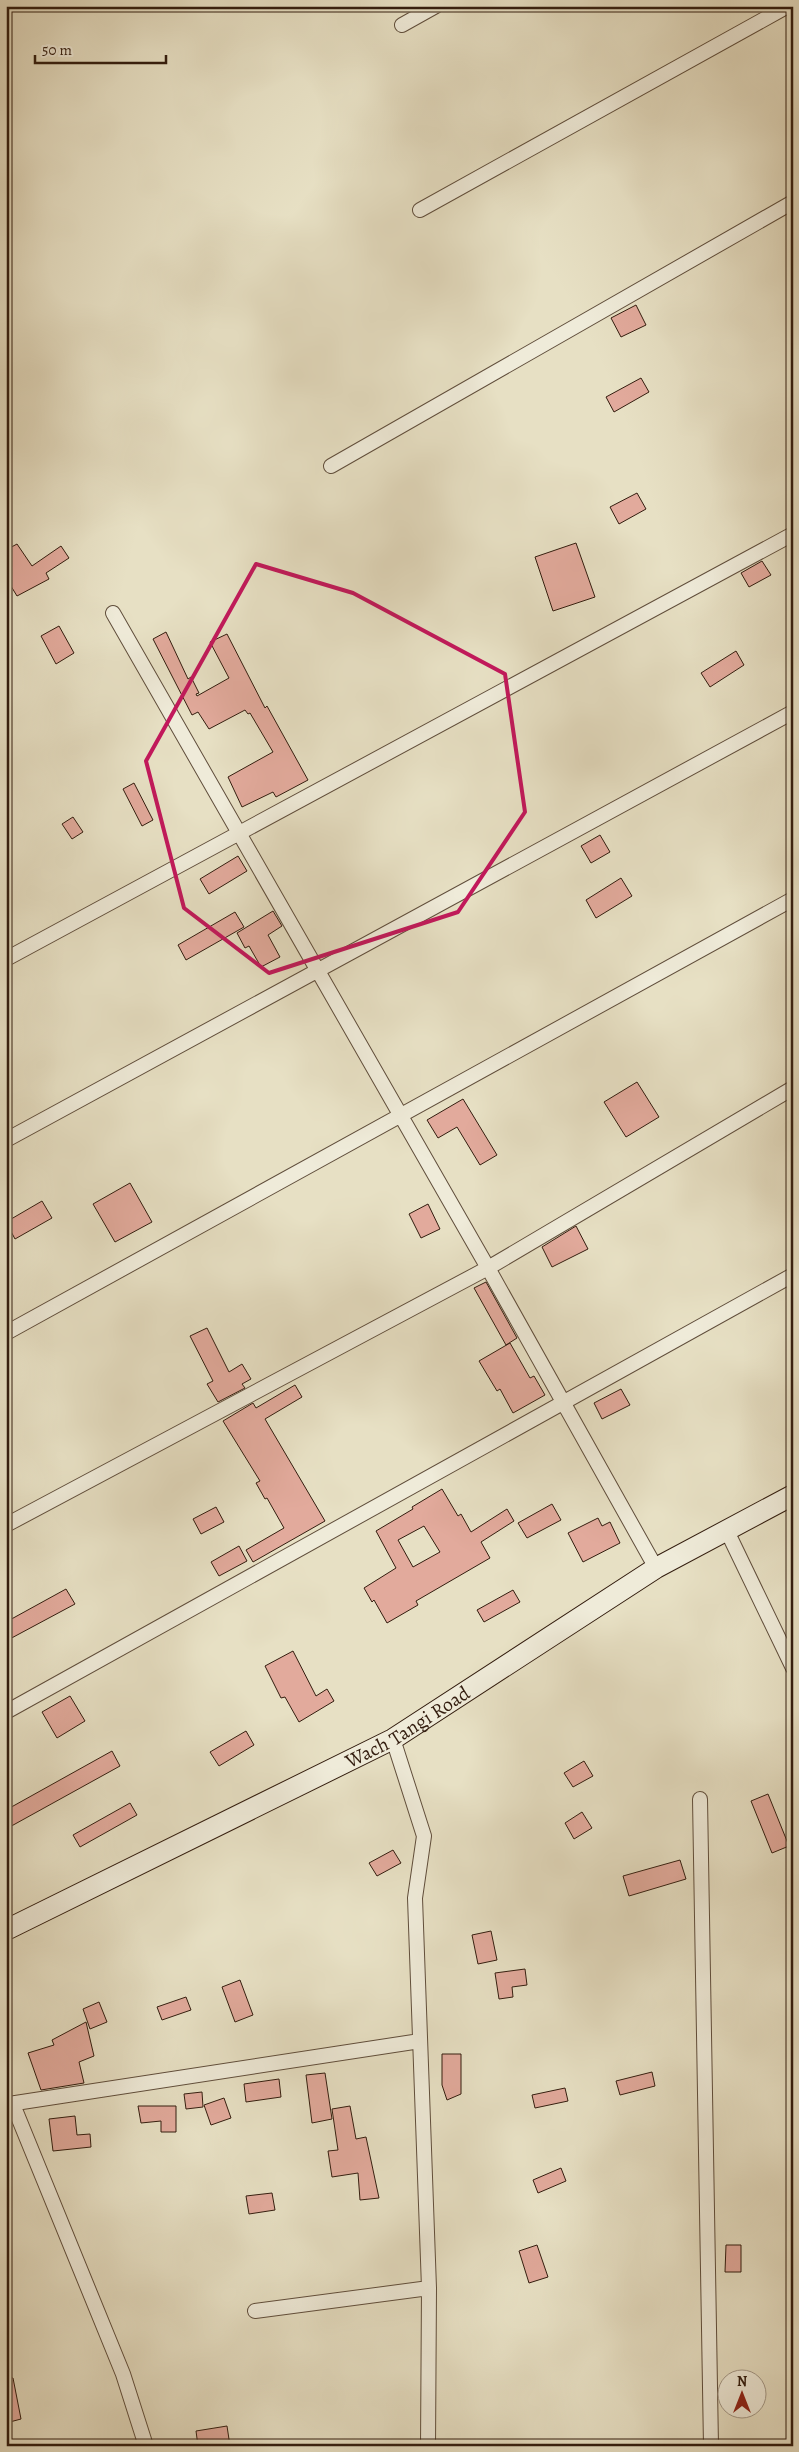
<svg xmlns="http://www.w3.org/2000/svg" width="799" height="2452" font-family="Alegreya,serif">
	<rect width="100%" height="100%" fill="#e7e0c4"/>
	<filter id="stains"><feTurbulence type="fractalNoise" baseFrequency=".004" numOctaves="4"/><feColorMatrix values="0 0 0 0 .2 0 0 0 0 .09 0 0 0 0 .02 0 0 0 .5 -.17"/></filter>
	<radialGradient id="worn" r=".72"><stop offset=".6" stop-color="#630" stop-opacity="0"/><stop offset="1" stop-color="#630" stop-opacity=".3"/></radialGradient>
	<path fill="#e2aa9c" stroke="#331d0f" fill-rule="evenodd" d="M636 305 646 325 621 337 611 318Z
		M641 378 649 392 614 412 606 397Z
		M637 493 646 509 619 524 610 507Z
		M576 543 595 597 553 611 535 557Z
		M17 544 32 566 61 546 69 558 46 573 49 579 17 596 6 578V550Z
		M762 561 771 575 749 587 741 573Z
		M59 626 74 653 56 664 41 636Z
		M166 632 188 679 191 677 199 693 196 694 197 696 229 678 210 642 227 634 265 708 267 706 308 780 276 797 273 792 242 807 228 777 273 752 250 713 248 714 245 710 209 729 198 712 192 715 153 639Z
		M736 651 744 665 710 687 701 673Z
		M134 783 153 820 142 826 123 789Z
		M73 817 83 832 72 839 62 824Z
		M600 835 610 852 591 863 581 846Z
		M238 856 247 871 209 894 200 879Z
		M621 878 632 896 596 918 586 900Z
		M273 911 282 926 268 935 280 957 261 967 249 946 245 948 237 933Z
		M235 912 244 927 186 960 178 945Z
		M637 1082 659 1117 626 1137 604 1102Z
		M463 1099 497 1155 480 1165 457 1127 438 1138 427 1120Z
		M130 1183 152 1222 115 1242 93 1204Z
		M42 1201 52 1218 15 1239 6 1222Z
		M428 1204 440 1229 421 1238 409 1214Z
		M576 1226 588 1249 552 1267 542 1247Z
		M486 1282 517 1338 506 1345 474 1288Z
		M207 1328 229 1372 242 1364 251 1379 242 1384 245 1388 218 1402 207 1384 213 1381 190 1336Z
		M510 1343 530 1378 534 1376 545 1395 513 1413 500 1389 497 1391 479 1361Z
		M295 1385 302 1397 265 1419 325 1521 253 1562 246 1550 284 1528 267 1498 265 1499 256 1483 260 1481 223 1421 253 1403 256 1408Z
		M621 1389 630 1405 602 1419 594 1403Z
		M442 1489 458 1516 461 1514 471 1532 507 1509 514 1521 481 1542 490 1558 416 1601 418 1605 387 1623 374 1600 372 1602 364 1588 396 1568 376 1531 413 1509 412 1507ZM424 1526 440 1552 413 1567 398 1540Z
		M552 1504 561 1520 527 1538 518 1523Z
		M216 1507 224 1522 201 1534 193 1519Z
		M598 1518 602 1526 610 1522 620 1543 583 1562 568 1533Z
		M239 1546 247 1561 219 1576 211 1562Z
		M66 1589 75 1604 6 1641V1622Z
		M513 1590 520 1602 484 1622 477 1610Z
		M293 1651 316 1696 327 1689 334 1701 299 1722 285 1697 281 1698 265 1666Z
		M70 1696 85 1721 57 1738 42 1712Z
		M246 1731 254 1745 219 1766 210 1752Z
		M112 1751 120 1766 6 1829V1810Z
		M584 1761 593 1776 573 1787 564 1773Z
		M768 1794 789 1846 772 1853 751 1801Z
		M130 1803 137 1815 80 1847 73 1835Z
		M582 1812 592 1828 574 1839 565 1823Z
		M393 1850 401 1863 377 1876 369 1863Z
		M680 1860 686 1879 629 1896 623 1876Z
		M491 1931 497 1960 478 1964 472 1935Z
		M525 1969 527 1985 512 1987 513 1997 499 1999 495 1973Z
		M240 1980 253 2015 235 2022 222 1987Z
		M186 1997 191 2010 162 2020 157 2007Z
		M99 2002 107 2022 90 2029 83 2009Z
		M86 2022 94 2056 79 2062 84 2083 41 2090 28 2053 54 2045 52 2040Z
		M442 2054H461V2094L447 2100 442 2085Z
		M652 2072 655 2086 620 2095 616 2081Z
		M325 2073 332 2119 312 2123 306 2075Z
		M279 2079 281 2097 246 2102 244 2084Z
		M565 2088 568 2101 535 2108 532 2095Z
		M202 2092 203 2107 186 2109 184 2094Z
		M224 2098 231 2118 211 2125 204 2105Z
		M138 2106H176V2132H161V2121L141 2123Z
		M350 2106 356 2139 366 2137 379 2198 360 2200 358 2173 332 2177 328 2151 338 2150 332 2109Z
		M75 2116 77 2135 90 2134 91 2147 53 2151 49 2119Z
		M561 2168 566 2181 538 2193 533 2180Z
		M272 2193 275 2210 249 2214 246 2196Z
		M537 2245 548 2277 529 2283 519 2251Z
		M726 2245H741V2272H725Z
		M6 2378H13L21 2419 6 2423Z
		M227 2426 230 2446H198L196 2431Z"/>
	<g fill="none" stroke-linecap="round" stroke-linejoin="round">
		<defs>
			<path id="minor" d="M402 25 436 6
				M420 210 788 6
				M331 466 793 202
				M113 613 488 1268 656 1568
				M6 959 793 534
				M6 1140 793 712
				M6 1333 793 899
				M6 1525 488 1268 793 1088
				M727 1531 793 1668
				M6 1712 793 1275
				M393 1739 424 1836 415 1898 429 2288 428 2446
				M700 1799 711 2446
				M6 2102 14 2107 123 2374 146 2446
				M9 2104 420 2041
				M255 2311 429 2288"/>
			<g id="secondary">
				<path id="s1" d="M6 1930 393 1739 656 1568 793 1495"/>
			</g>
		</defs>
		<use href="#minor" stroke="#604e3c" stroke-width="16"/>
		<use href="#secondary" stroke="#331d0f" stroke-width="22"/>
		<use href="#minor" stroke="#efebd9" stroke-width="14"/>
		<use href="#secondary" stroke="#efebd9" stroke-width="20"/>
	</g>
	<path fill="none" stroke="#c2185b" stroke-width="4" stroke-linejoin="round" d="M256 564 353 593 505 674 525 812 458 912 269 973 184 908 146 761Z"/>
	<g text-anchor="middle" stroke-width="5" stroke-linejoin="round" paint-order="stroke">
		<g font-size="20" fill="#331d0f" stroke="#efebd9">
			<text dy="7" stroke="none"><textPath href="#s1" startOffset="450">Wach Tangi Road</textPath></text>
		</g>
	</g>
	<rect width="799" height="2452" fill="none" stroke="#e7e0c4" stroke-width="25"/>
	<rect x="8" y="8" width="784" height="2437" fill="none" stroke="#331d0f" stroke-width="2.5"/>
	<rect x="12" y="12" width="774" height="2427" fill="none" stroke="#331d0f"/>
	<g transform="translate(742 2394)"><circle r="24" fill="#efebd9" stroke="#a49988"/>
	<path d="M0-4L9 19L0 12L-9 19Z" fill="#8f2418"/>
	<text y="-8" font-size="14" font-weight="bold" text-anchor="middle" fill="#331d0f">N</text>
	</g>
	<path d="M35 55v8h131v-8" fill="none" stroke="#331d0f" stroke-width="2.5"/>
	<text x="42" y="55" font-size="15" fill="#331d0f" stroke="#efebd9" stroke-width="4" paint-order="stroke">50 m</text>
	<rect width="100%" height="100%" filter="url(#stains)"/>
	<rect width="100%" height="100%" fill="url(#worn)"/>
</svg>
